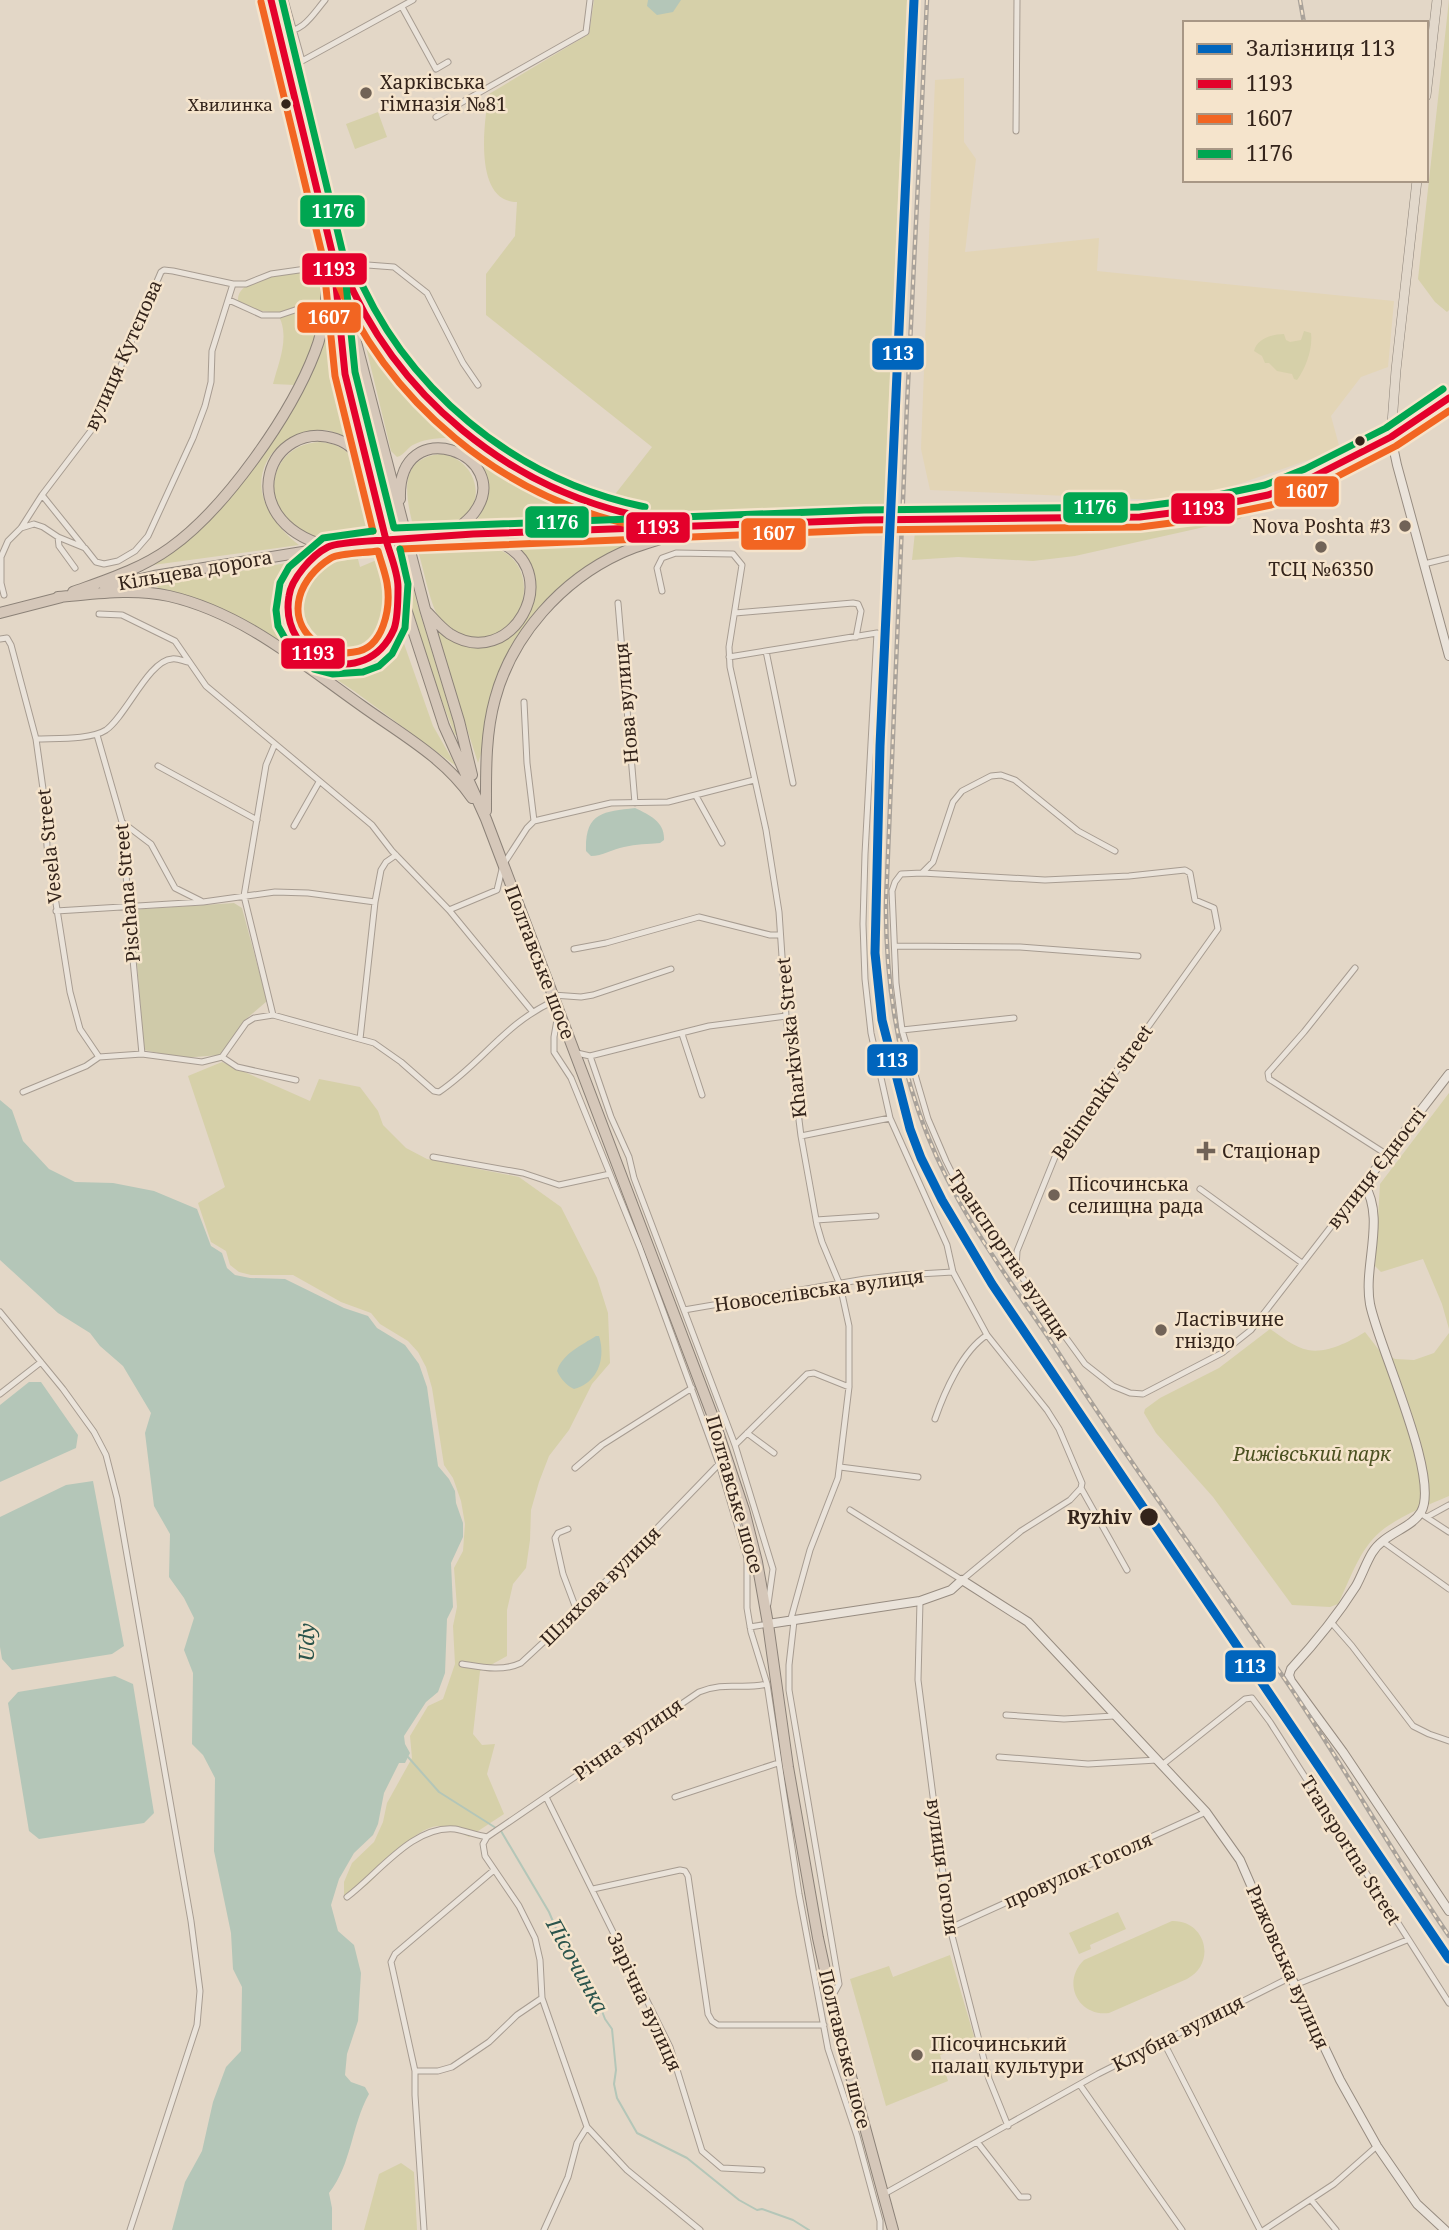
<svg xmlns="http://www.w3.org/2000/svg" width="1449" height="2230" font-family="'Noto Serif',serif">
	<rect width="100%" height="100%" fill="#e3d7c7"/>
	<path fill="#e3d5b6" d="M964 78V142L976 159 965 252 1099 238 1097 271 1394 301 1388 367 1361 377 1331 416 1340 449 1224 489 1158 500 930 490 921 449 935 80Z"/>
	<path fill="#d6d0a9" d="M594 0H907L884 511 689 517 609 502 652 447 486 315V274L515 236 517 202C473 202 484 122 489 94L589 34Z
		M1449 0V310L1447 312 1435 302 1418 279Z
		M378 112 387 137 355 149 346 124Z
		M324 269 323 305 313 349 295 385 273 384C279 361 291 335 277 313L255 310 238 301C235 274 305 271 324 269Z
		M330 314 333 354 346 426 344 437C338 434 331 430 324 430 290 428 256 456 262 492 266 513 282 532 299 545L153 565V563L177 546 267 445Z
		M360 322C398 370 435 417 486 453L599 511 639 522 471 528C502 489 484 468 455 438 441 438 427 438 415 444 407 447 405 455 397 457L391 451Z
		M1304 331 1311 333C1313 348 1306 368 1297 380L1294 379 1292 374 1277 371 1269 363H1265L1262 356 1254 351C1257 339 1272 334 1284 334L1286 340 1290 342 1301 340Z
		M348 341H351L417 603 457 734 455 735C422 653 400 568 378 483 367 436 353 389 348 341Z
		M320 442C336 443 349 450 357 464L376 531C357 534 334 542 316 538 260 526 259 445 320 442Z
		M440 454C475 457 491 503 457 522 445 529 428 528 414 530 407 500 395 459 440 454Z
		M1257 504 1240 519 1075 556 1033 561 958 557 912 560 915 532C997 535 1080 534 1162 524 1194 520 1225 508 1257 504Z
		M657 537 574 577 518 640 478 763 433 622C444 629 458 642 470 646 502 656 520 614 533 593L509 544Z
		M482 545C555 554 522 658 465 636 455 632 445 628 439 618 429 601 424 570 418 551Z
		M357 555 360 567 379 559C382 569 386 580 388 590 390 602 388 616 384 627 361 690 268 645 295 588 310 557 327 558 357 555Z
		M303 560C276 580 273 624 298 648 304 653 315 656 322 659 327 661 333 665 338 666 348 667 374 656 385 653L394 639 402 638 433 726 456 766 354 691 254 625 217 607 162 591 156 586Z
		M222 1062 310 1101 319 1079 360 1087 378 1111 383 1125 406 1148 427 1159 519 1177 561 1207 597 1278 608 1313 610 1363 592 1384 569 1430 549 1456 539 1482 531 1510 530 1540 526 1568 513 1584 507 1610V1656L480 1671 473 1734 482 1745 495 1744 487 1774 504 1814 469 1837C459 1832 449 1825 438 1826 412 1828 385 1869 367 1885 360 1890 351 1895 344 1900V1882L352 1863 374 1842 383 1822 387 1803 412 1758 410 1736 428 1706 443 1699 455 1664 453 1626 457 1607 454 1568 463 1551 465 1524 461 1501 453 1478 444 1465 432 1388 426 1367 418 1352 408 1341 380 1324 371 1313 341 1302 293 1275H251L239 1272 230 1265 226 1251 211 1242 198 1203 225 1187 188 1076Z
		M1449 1093V1329L1442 1304 1423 1259 1381 1272 1375 1266 1380 1184Z
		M1270 1329C1281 1336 1295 1348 1308 1350 1326 1354 1351 1341 1365 1332L1379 1350 1395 1359 1414 1360 1434 1353 1449 1333V1496C1426 1506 1399 1516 1380 1532 1359 1550 1350 1580 1338 1604L1330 1607 1292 1605 1213 1497 1156 1433 1144 1413 1145 1409 1160 1398 1219 1368Z
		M1118 1912 1126 1929 1090 1945 1091 1949 1079 1954 1069 1933Z
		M1172 1921C1206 1920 1217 1963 1187 1979L1109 2013C1078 2017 1061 1982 1084 1960Z
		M950 1955 976 2043 940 2055 948 2081 886 2106 850 1979 889 1966 893 1977Z
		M401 2163 414 2172 417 2230H364L379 2174Z"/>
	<path fill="#cfcaa9" d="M234 903 242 908 267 1001 246 1019 220 1055 182 1058 144 1050 133 915 136 910 143 909Z"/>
	<path fill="#b4c6b8" d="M648 0H681L673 12 657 15 647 6Z
		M635 808C650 815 665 822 664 840L660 843C648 844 636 844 624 847 613 849 602 856 591 856L586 851C585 812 603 812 635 808Z
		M0 1100 12 1110 23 1141 49 1169 75 1182 113 1183 154 1191 197 1209 211 1246 222 1253 227 1268 235 1275 250 1278 285 1279 344 1308 368 1316 377 1328 405 1345 419 1364 427 1387 438 1466 449 1479 455 1491 456 1503 463 1523V1537L451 1563 453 1607 447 1619 445 1673 438 1692 426 1702 404 1736 405 1744 410 1753 405 1763H399L384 1793 378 1824 373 1835 354 1853 339 1879 331 1905 338 1931 354 1945 361 1973 358 2021 347 2054 345 2075 351 2082 365 2087 369 2094C351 2126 352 2164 329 2193L332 2208V2230H172L185 2182 202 2151 213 2102 226 2067 241 2051 242 1987 233 1969 231 1933 214 1851 215 1778 203 1755 192 1744 193 1673 184 1650 194 1618 184 1598 169 1577 170 1534 154 1506 145 1433 151 1413 123 1366 100 1346 90 1333 58 1313 0 1260Z
		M596 1336H599C606 1358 598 1383 574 1389 566 1385 561 1379 557 1371 562 1354 582 1345 596 1336Z
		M29 1382H41L78 1435 76 1448 0 1482V1405Z
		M93 1481 124 1646 112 1654 12 1670 2 1659 0 1647V1517L66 1485Z
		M115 1676 133 1684 154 1813 144 1823 39 1839 29 1831 8 1703 18 1692Z"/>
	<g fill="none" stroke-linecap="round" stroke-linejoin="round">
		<path stroke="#b4c6b8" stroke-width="2" d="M408 1757 439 1792 496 1828
			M501 1831 549 1912 568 1957 595 1993 605 2019 612 2029 616 2070 614 2084 617 2098 637 2133 687 2158 739 2200 757 2210 762 2209 793 2220 809 2230"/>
		<defs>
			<path id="street" d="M285 0 302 61
				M402 7 436 69 448 62
				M280 34C305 30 310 18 325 0
				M287 65 302 61 413 0
				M436 117 586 32 590 0
				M1016 131 1017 0
				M341 263 394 267 427 293 463 363 478 385
				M229 300 262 315H280L301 308 326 307
				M42 495 83 546
				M21 528 34 524 43 527 58 537 85 548 96 562 104 564 118 561 135 551 148 536 193 438 205 406 211 382 212 351 233 284
				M58 537 59 546 75 568
				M1424 564 1449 558
				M662 591 657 568 662 558 676 553 733 554 742 565 729 647 730 667 766 830 779 912 786 1016 801 1136 817 1225 822 1242 840 1285 849 1326V1387L838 1478 810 1550 790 1622
				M4 595 1 583V557L8 541 21 528 42 495 96 424 161 272 164 270 173 271 233 284H246L271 274 327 266
				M618 603 635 803
				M735 613 853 603 858 604 861 611 856 637
				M99 614 122 615 175 641 206 686 372 825 392 851 449 910 532 1011
				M0 639 7 638 11 645 36 739 45 803 47 846 70 992 80 1029 99 1057
				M766 651 793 783
				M729 657 877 633 865 854 863 924 865 979 871 1033 890 1118 947 1245 953 1272 987 1335 1047 1410 1059 1429 1082 1483 1081 1488 1127 1570
				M524 702 527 763 534 821
				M97 735 122 822 124 838 128 907 142 1054
				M36 739C54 738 91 740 106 730 126 716 149 660 172 659 177 658 183 661 188 662
				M158 766 257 820
				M696 796 722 843
				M122 822 151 844 175 888 201 901
				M294 826 319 782
				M1115 851 1078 831 1015 780 1001 775 991 776 962 791 953 802 933 862 922 873 901 874 895 882 892 891 896 983 902 1030 928 1119 946 1161 958 1185 1016 1269 1085 1364 1113 1386 1130 1393 1143 1394 1222 1353 1251 1330 1364 1184
				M922 873 1045 880 1129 876 1185 870 1190 873 1195 900 1214 908 1218 929 1055 1157 1017 1251 1016 1267
				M449 910 497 890 503 865 527 828 534 821 611 803 668 802 754 780
				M56 911 203 902 275 892 308 893 375 902
				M896 946 1020 947 1138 956
				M574 949 606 943 699 917 770 935H780
				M1355 968 1304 1032 1268 1073 1269 1079 1386 1154
				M553 995 581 997 593 995 671 969
				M558 1014 554 1037V1052L571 1078 640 1248 719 1464 747 1558V1608L751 1632 767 1684 799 1894 828 2049 857 2136 880 2221V2230
				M273 1015 244 896 266 765 274 746
				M902 1030 1014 1018
				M682 1034 702 1095
				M360 1039 375 902 381 870 386 862 396 855
				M577 1053 590 1056 709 1026 786 1016
				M590 1056 611 1117 629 1157 634 1178 735 1445 773 1569 768 1604
				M222 1057 237 1067 296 1080
				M23 1092 86 1066 99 1057 142 1054 202 1062 222 1057 246 1023 254 1018 273 1015 374 1043 401 1062 434 1091 439 1092C482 1063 505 1023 554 1001
				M801 1136 890 1118
				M433 1157 523 1173 559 1185 610 1174
				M1200 1189 1302 1263
				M816 1220 876 1216
				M684 1310 865 1279 901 1275 953 1272
				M0 1312 63 1389 94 1432 106 1455 117 1498 191 1921 200 1991 197 2025 130 2230
				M0 1394 41 1362
				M935 1419C944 1393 962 1351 987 1335
				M747 1433 774 1453
				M735 1445 807 1374 814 1373 849 1387
				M840 1467 918 1477
				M575 1468 602 1445 692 1388
				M850 1510 962 1580 1021 1531 1070 1500 1081 1488
				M1420 1513 1449 1532
				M1427 1517 1449 1505
				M568 1529 558 1533 555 1538 563 1574 577 1611
				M1382 1541 1449 1589
				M920 1601 918 1680 950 1928 989 2079 1008 2126
				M794 1621 789 1665V1690L839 1984 833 1995
				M1331 1622 1352 1646 1413 1726 1429 1734 1449 1741
				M750 1627 768 1624
				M462 1664C481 1667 502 1672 521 1663L577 1611 719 1464
				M1006 1715 1064 1719 1114 1716
				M999 1757 1088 1764 1157 1760
				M1162 1765 1245 1699 1252 1698 1270 1722 1449 2003
				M546 1797 670 2047 702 2151 722 2168 762 2170
				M675 1797 778 1763
				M487 1837 483 1844 485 1856 519 1906 535 1938 540 1960 542 1998 587 2127 627 2170 700 2230
				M487 1837 699 1692C725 1681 742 1690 767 1684
				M593 1889 680 1870 685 1871 688 1876 708 2014 712 2021 718 2025H824
				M347 1897C379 1873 413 1825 455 1829 465 1831 476 1835 487 1837
				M950 1928 1206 1812
				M1295 1985 1407 1940
				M1163 2041 1260 2230
				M415 2071H438L452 2067 489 2042 517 2015 542 1998
				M1080 2085 1182 2230
				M978 2143 1020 2197H1028
				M884 2194 1098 2074 1291 1977
				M1312 2201 1336 2230
				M424 2230 415 2095V2071L391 1962 395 1954 494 1870
				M544 2230 568 2177 577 2143 587 2127
				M1264 2230 1334 2184 1377 2146"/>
			<path id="secondary" d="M1391 437 1397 465 1449 656
				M1449 1074 1364 1184C1386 1219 1363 1265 1370 1304 1378 1346 1441 1478 1421 1512 1411 1529 1384 1533 1372 1553 1366 1563 1362 1575 1356 1586 1337 1616 1315 1643 1291 1669L1289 1675 1291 1681 1343 1752 1449 1911
				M768 1624 920 1601 951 1590 962 1580 1028 1622 1206 1812 1240 1860 1291 1977 1340 2080 1377 2146 1417 2204 1445 2230"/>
			<path id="primary" d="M271 0 328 237
				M1426 96 1437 0
				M1391 437 1396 370 1417 180"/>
			<path id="highway" d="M328 237 335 261
				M335 251C344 269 350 288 359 305 404 394 514 484 610 511 641 519 673 521 705 525
				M333 256 345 374 374 493 398 584 444 726 486 819 713 1417 744 1510 757 1562 768 1624 788 1767 818 1938 837 2025 893 2230
				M341 284 425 609 459 721 472 775
				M1233 497 1301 475
				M400 499C397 409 517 455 474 513 468 521 458 528 450 535
				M921 519 1140 517 1250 501 1288 488 1391 437 1449 398
				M699 525 864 520
				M434 537 672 526
				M326 546C229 518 270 417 336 439 348 443 358 452 362 464
				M327 548C317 556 302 565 295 577 253 650 370 704 395 626 398 615 398 604 398 593
				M105 587 154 576 352 544
				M73 592C106 580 141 569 170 548 225 509 291 415 315 352 327 322 327 289 328 257
				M58 597C95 594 132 588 169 596 243 613 301 663 362 706 401 734 445 758 472 798
				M427 612C434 619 441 628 450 634 511 672 565 575 503 544 496 540 489 539 482 537
				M0 613 62 597
				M486 811C486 773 485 735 495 699 512 635 562 580 621 553 647 541 676 536 702 526"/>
		</defs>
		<use href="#street" stroke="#a79c91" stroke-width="7"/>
		<use href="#secondary" stroke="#978c81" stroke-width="10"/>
		<use href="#primary" stroke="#8c8278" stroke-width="10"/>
		<use href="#highway" stroke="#8c8278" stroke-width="12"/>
		<use href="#street" stroke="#eae3da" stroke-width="5"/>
		<use href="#secondary" stroke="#eae3da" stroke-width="8"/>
		<use href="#primary" stroke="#e2d8cb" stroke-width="9"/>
		<use href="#highway" stroke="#d5c7b9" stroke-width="10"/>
		<defs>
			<path id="rail" d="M927 0 907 405 886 901C885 1006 907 1109 959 1201 988 1253 1025 1302 1058 1352 1130 1463 1208 1570 1284 1678 1342 1762 1391 1852 1449 1936
				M1300 0 1304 23"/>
		</defs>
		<use href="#rail" stroke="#a9a29a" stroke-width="4.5"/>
		<use href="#rail" stroke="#f5e4cc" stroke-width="2" stroke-dasharray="5" stroke-linecap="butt"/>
		<defs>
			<path id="highway-bridge" d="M864 520 921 519
				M352 544 434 537"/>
		</defs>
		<use href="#highway-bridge" stroke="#8c8278" stroke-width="12" stroke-linecap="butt"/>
		<use href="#highway-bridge" stroke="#d5c7b9" stroke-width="10"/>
		<defs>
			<path id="bus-1" d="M271 0 333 256 345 374 386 540
				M343 268C395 396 509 489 643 517
				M386 540C390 554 398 572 398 587 398 599 398 618 394 629 366 693 278 661 289 596 291 579 312 555 328 547 338 542 373 541 386 540Z
				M386 540 473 534 864 520 1140 517 1201 509 1268 495 1309 479 1391 437 1449 398"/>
			<path id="bus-2" d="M261 2 323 258 335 376 373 531
				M333 272C386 403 503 499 641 527
				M400 549 864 530 1140 527 1202 519 1271 505 1313 489 1396 446 1449 411
				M378 551C381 562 385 572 387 583 391 607 384 649 354 652 345 653 335 655 327 651 322 649 318 645 314 641 284 615 300 577 331 558 340 553 367 553 378 551Z"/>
			<path id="bus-3" d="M282 0 343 254 355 372 394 528 864 510 1139 507 1199 499 1265 485 1305 469 1386 428 1443 389
				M353 264C403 388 514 480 645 507
				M373 531 323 538 289 567 280 583 276 610 278 626 291 649 314 669 333 674 363 672 379 666 392 654 405 628 408 584 400 549"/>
		</defs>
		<use href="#bus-1" stroke="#f5e4cc" stroke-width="12"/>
		<use href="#bus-2" stroke="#f5e4cc" stroke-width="12"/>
		<use href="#bus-3" stroke="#f5e4cc" stroke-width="12"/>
		<use href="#bus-1" stroke="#e4002b" stroke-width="7"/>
		<use href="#bus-2" stroke="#f26522" stroke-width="7"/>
		<use href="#bus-3" stroke="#00a651" stroke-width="7"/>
		<defs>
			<path id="rail-1" d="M914 0 880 746 875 953 882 1020 910 1129 921 1158 942 1200 992 1284 1449 1959"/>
		</defs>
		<use href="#rail-1" stroke="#f5e4cc" stroke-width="14"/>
		<use href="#rail-1" stroke="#0065bd" stroke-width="9"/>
	</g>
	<g fill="#716357" stroke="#f5e4cc" stroke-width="2.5">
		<circle cx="366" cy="93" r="7"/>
		<circle cx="1405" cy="526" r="7"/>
		<circle cx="1321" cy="547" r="7"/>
		<path d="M1202.5 1140.5h7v7h7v7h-7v7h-7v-7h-7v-7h7z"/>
		<circle cx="1054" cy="1195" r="7"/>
		<circle cx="1161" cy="1330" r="7"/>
		<circle cx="917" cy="2055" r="7"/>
	</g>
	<g fill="#34241b" stroke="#f5e4cc" stroke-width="2.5">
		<circle cx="286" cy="104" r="6"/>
		<circle cx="1360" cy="441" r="6"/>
		<circle cx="1149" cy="1517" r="10"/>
	</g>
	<g text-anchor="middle" stroke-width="5" stroke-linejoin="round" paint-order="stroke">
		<g font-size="17" fill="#34241b" stroke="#f5e4cc" text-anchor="end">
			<text x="273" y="111">Хвилинка</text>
		</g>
		<g font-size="19" fill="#34241b" stroke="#f5e4cc" text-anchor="start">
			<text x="380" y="89">Харківська<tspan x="380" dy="22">гімназія №81</tspan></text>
			<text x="1391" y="533" text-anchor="end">Nova Poshta #3</text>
			<text x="1321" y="576" text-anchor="middle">ТСЦ №6350</text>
			<text x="1222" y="1158">Стаціонар</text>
			<text x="1068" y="1191">Пісочинська<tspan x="1068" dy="22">селищна рада</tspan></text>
			<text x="1175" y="1326">Ластівчине<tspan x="1175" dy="22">гніздо</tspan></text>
			<text x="931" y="2051">Пісочинський<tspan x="931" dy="22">палац культури</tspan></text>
		</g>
		<g font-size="19" fill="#34241b" stroke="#f5e4cc">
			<text transform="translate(123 355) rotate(-66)" y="7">вулиця Кутєпова</text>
			<text transform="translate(195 570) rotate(-10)" y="7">Кільцева дорога</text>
			<text transform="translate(626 703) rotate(-95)" y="7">Нова вулиця</text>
			<text transform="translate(49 846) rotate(-96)" y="7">Vesela Street</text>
			<text transform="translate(127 893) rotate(-95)" y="7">Pischana Street</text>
			<text transform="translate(540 962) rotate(69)" y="7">Полтавське шосе</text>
			<text transform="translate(791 1038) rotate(-96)" y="7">Kharkivska Street</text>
			<text transform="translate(1102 1092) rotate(-55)" y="7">Belimenkiv street</text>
			<text transform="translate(1376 1168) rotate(-52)" y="7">вулиця Єдності</text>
			<text transform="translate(1009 1255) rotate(56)" y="7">Транспортна вулиця</text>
			<text transform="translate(819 1290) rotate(-8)" y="7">Новоселівська вулиця</text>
			<text transform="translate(735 1494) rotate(74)" y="7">Полтавське шосе</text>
			<text transform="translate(600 1586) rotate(-45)" y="7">Шляхова вулиця</text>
			<text transform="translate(628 1739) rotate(-35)" y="7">Річна вулиця</text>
			<text transform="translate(1351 1850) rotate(58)" y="7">Transportna Street</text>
			<text transform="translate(943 1867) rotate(82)" y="7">вулиця Гоголя</text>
			<text transform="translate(1078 1870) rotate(-24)" y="7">провулок Гоголя</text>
			<text transform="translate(1288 1967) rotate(66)" y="7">Рижовська вулиця</text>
			<text transform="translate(645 2002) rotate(65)" y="7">Зарічна вулиця</text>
			<text transform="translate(1178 2033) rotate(-27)" y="7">Клубна вулиця</text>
			<text transform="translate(845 2049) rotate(76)" y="7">Полтавське шосе</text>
		</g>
		<g font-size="19" font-style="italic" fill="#4b5121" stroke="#f5e4cc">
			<text x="1312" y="1461">Рижівський парк</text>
		</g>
		<g font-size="19" font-weight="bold" fill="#34241b" stroke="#f5e4cc" text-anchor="end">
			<text x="1132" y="1524">Ryzhiv</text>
		</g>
		<g font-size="21" font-style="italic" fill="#2a544c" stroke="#f5e4cc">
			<text transform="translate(307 1642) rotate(-89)" y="7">Udy</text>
			<text transform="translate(577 1966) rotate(61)" y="7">Пісочинка</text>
		</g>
	</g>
	<g stroke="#f5e4cc" stroke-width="2.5">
		<rect x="299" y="194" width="67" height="34" rx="7" fill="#00a651"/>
		<rect x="301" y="252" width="67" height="34" rx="7" fill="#e4002b"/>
		<rect x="296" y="301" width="66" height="33" rx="7" fill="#f26522"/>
		<rect x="871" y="337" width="54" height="34" rx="7" fill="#0065bd"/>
		<rect x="1273" y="475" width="67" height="33" rx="7" fill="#f26522"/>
		<rect x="1062" y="491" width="67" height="33" rx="7" fill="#00a651"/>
		<rect x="1170" y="492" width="66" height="33" rx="7" fill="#e4002b"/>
		<rect x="524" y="505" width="66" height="34" rx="7" fill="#00a651"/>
		<rect x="625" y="511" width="66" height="33" rx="7" fill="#e4002b"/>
		<rect x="740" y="517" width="67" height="34" rx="7" fill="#f26522"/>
		<rect x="280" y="637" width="66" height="33" rx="7" fill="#e4002b"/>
		<rect x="866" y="1043" width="53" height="34" rx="7" fill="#0065bd"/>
		<rect x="1224" y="1649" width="53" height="34" rx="7" fill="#0065bd"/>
	</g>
	<g font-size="19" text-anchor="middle" font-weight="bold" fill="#fff">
		<text x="333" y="218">1176</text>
		<text x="334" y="276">1193</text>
		<text x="329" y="324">1607</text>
		<text x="898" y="360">113</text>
		<text x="1307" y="498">1607</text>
		<text x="1095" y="514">1176</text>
		<text x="1203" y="515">1193</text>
		<text x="557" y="529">1176</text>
		<text x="658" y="534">1193</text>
		<text x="774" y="540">1607</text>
		<text x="313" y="660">1193</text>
		<text x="892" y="1067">113</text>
		<text x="1250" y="1673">113</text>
	</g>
	<rect x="1183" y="21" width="245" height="161" fill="#f5e4cc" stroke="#a89785" stroke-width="2"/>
	<rect x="1197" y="44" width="35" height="10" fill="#0065bd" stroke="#a89785" stroke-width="2"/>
	<text x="1246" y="56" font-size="21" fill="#34241b">Залізниця 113</text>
	<rect x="1197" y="79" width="35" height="10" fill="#e4002b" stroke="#a89785" stroke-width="2"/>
	<text x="1246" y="91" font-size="21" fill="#34241b">1193</text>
	<rect x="1197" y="114" width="35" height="10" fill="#f26522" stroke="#a89785" stroke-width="2"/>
	<text x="1246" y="126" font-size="21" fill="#34241b">1607</text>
	<rect x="1197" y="149" width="35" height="10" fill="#00a651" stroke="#a89785" stroke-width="2"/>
	<text x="1246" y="161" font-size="21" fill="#34241b">1176</text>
</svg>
